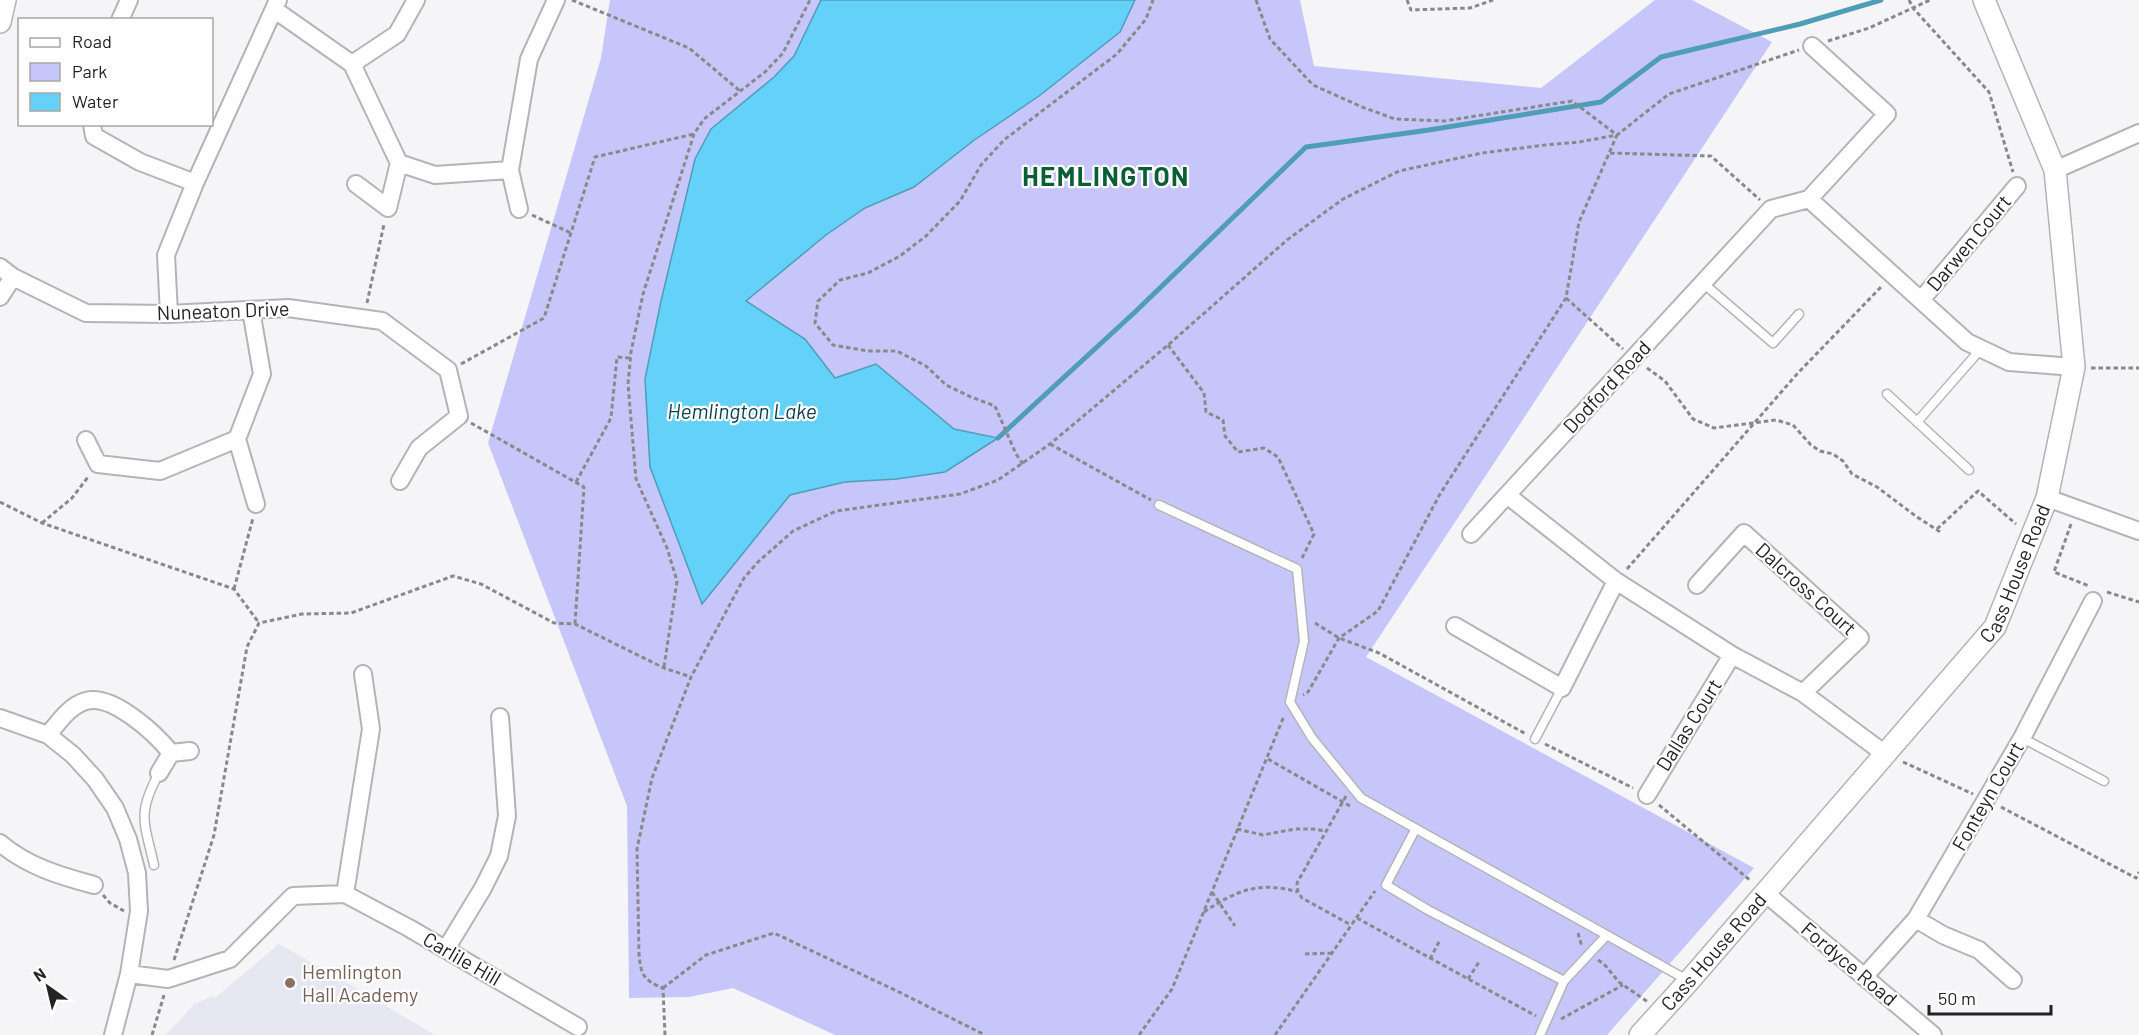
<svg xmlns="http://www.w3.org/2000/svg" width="2139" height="1035" font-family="Barlow,sans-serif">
	<rect width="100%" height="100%" fill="#f5f5f8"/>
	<path fill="#e7e7f2" d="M279 944 325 970 435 1035H166L194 1004 213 996 215 998Z"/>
	<path fill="#c7c6fb" d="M610 0H1300L1314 66 1541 88 1655 0H1692L1772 42 1366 657 1754 868 1607 1035H835L733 988 689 997 629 998 627 806 488 443 601 58Z"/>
	<path fill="#63d1f8" stroke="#509db8" stroke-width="1.5" d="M821 0H1135L1120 32 1039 96 973 141 914 187 865 208 826 235 746 301 805 339 835 378 876 364 954 429 998 438 945 472 897 479 845 482 790 495 702 604 650 467 645 379 661 301 695 159 711 129 774 77 794 56Z"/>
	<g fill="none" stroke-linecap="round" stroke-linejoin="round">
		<path stroke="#509db8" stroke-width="5" d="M998 438 1135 312 1306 147 1429 130 1601 102 1661 57 1800 24 1881 0"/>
		<defs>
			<path id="service" d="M1703 283 1773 343 1799 314
				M1887 394 1969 470
				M1917 422 1980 350
				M1159 505 1297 569 1304 641 1290 702 1312 738 1361 798 1689 981
				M2022 738 2104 781
				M1535 739 1562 688
				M1415 830 1386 885 1428 910 1564 981
				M154 865C144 821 137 814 159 773
				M1540 1035 1564 981 1606 936"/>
			<path id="minor" d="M275 10 352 64 399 163 435 175 510 170
				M120 20 129 0
				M352 64 397 34 416 0
				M92 124 94 136 140 162 195 183
				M2055 170 2139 133
				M356 184 388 208 399 163
				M1809 199 1887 114 1812 46
				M519 209 510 170 529 59 556 0
				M0 267 13 277 86 313 169 314 288 308 382 321 448 370 459 416 419 448 400 481
				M0 297 13 277
				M1921 300 2017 186
				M169 314 166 255 195 183 278 0
				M237 439 256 504
				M86 440 98 464 160 471 237 439 262 374 251 310
				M2047 498 2139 531
				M1471 534 1507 495
				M1697 585 1744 533 1860 638 1803 693
				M1455 626 1562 688 1616 581
				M0 718 48 735 73 755 95 779 115 808 128 839 137 873 139 911 129 974 113 1035
				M48 735C58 723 70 705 86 701 112 693 156 734 171 753
				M1885 754 1803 693 1732 655 1616 581 1507 495 1771 209 1809 199 1967 342 2009 362 2074 367
				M159 773 171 753 190 751
				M1647 795 1732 655
				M0 843C27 866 60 876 94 885
				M1764 892 1933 1035
				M345 894 371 729 363 674
				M1916 919 1943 935 1979 950 2013 980
				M446 949 483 888 499 856 507 816 500 717
				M129 974 168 979 230 959 293 896 345 894 409 928 578 1027
				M1864 977 1916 919 2022 738 2093 601"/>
			<g id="tertiary">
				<path d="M0 22 5 0"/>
				<path id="s1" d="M1640 1035 1689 981 1995 627 2047 498 2074 367 2055 170 1984 0"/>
			</g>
		</defs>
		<use href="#service" stroke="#b4b4b7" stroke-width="11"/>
		<use href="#minor" stroke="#b4b4b7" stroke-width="20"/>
		<use href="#tertiary" stroke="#b4b4b7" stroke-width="24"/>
		<path stroke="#89898b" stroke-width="3" stroke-dasharray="4.5 3" stroke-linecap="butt" d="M572 0 689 48 740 91
			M1256 0 1270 39 1313 85 1362 107 1395 119 1444 121 1572 101 1617 135 1579 222 1566 298 1440 494 1378 611 1339 638 1308 692 1303 695
			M1407 0 1411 10 1470 8 1493 0
			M1909 0 1913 8 1989 92 2013 172
			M1828 41 1869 28 1930 0
			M1610 153 1711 156 1760 200
			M532 215 571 233
			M1566 298 1623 349
			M367 303 384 224
			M1168 345 1204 393 1206 412 1223 420 1225 436 1238 452 1264 448 1278 457 1314 534 1302 558
			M461 364 544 318 595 157 694 134
			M1647 368 1665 381 1693 419 1714 428 1776 420 1793 425 1811 445 1820 451 1833 454 1843 461 1852 474 1877 487 1917 517 1942 533
			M2091 368H2139
			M471 423 584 487 575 624
			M1050 444 1151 500
			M1023 464 1016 454 995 406 971 397 946 385 926 366 897 351H868L833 345 815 323 818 301 840 280 868 273 900 256 926 236 960 201 981 165 1004 140 1117 54 1146 19 1153 0
			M576 482 611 418 617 357 630 358
			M0 502 42 523 234 589 259 623
			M42 523 72 498 88 477
			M2071 524 2054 572 2089 586
			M1937 529 1978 491 2016 524
			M1627 569 1797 374 1881 287
			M234 589 253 518
			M2107 592 2139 602
			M1315 623 1339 638 1379 653 1526 734
			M664 667 677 581 667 548 636 479 628 384 631 352 643 294 694 134 704 119 765 72 783 53 810 0
			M1545 744 1633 788
			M1268 759 1350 806
			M1903 762 1973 794
			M1346 796 1297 883 1298 892 1302 898 1351 925
			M1659 805 1751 881
			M2001 807 2136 878 2139 872
			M1237 829 1263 835 1295 829H1313L1326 831
			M1212 892 1235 926
			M103 895 110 903 124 911
			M1204 912C1237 890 1259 881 1298 892
			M1357 918 1536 1016
			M1578 933 1582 947
			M1305 954 1332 953
			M1430 959 1440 940
			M174 960 214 835 247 647 259 623 302 614 351 613 453 576 481 584 554 623 575 624 664 668 691 677
			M1598 960 1604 964 1619 982 1648 1002
			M1468 979 1479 962
			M663 988 706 955 774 933 899 992 985 1035
			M1561 1019 1623 985
			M152 1035 164 995
			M665 1035 663 988C643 980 641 975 639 954L637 849 652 778 691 677 744 578 758 562 793 531 836 511 960 494 998 480 1050 444 1168 345 1287 240 1343 199 1399 171 1482 153 1545 145 1579 142 1617 135 1669 94 1799 50
			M1139 1035 1172 989 1284 716
			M1275 1035 1375 891"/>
		<use href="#service" stroke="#fff" stroke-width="8"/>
		<use href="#minor" stroke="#fff" stroke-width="16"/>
		<use href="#tertiary" stroke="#fff" stroke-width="21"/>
	</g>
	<circle fill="#8d6e63" stroke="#fff" stroke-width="2" cx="290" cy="983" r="6"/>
	<g text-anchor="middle" stroke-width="4.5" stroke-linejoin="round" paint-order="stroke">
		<g font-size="20" fill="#232324" stroke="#fff">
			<text transform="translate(1969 243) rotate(-50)" y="7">Darwen Court</text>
			<text transform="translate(223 311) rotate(-2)" y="7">Nuneaton Drive</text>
			<text transform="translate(1607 387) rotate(-47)" y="7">Dodford Road</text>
			<text dy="7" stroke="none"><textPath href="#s1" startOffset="598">Cass House Road</textPath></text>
			<text transform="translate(1806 589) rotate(42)" y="7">Dalcross Court</text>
			<text transform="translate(1689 725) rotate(-58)" y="7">Dallas Court</text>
			<text transform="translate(1988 796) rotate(-60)" y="7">Fonteyn Court</text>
			<text dy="7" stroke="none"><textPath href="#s1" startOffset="111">Cass House Road</textPath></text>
			<text transform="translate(462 959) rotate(30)" y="7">Carlile Hill</text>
			<text transform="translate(1849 964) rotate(40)" y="7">Fordyce Road</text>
		</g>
		<g font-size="20" fill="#785e54" stroke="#fff" text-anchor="start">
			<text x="302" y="979">Hemlington<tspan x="302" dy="23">Hall Academy</tspan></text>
		</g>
		<g font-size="21" font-style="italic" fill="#0f4050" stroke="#fff">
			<text x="742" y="419">Hemlington Lake</text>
		</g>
		<g font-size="26" font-weight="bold" letter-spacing="1.5" fill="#095e36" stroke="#fff">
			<text x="1106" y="186">HEMLINGTON</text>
		</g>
	</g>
	<rect x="18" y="18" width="195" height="108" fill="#ffffff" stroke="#a7a7a7" stroke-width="1.5"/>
	<rect x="30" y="38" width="30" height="9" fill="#ffffff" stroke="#a7a7a7" stroke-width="1.5"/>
	<text x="72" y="48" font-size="18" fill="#232324">Road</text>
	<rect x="30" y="63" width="30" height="18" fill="#c7c6fb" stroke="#a7a7a7" stroke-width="1.5"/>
	<text x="72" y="78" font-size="18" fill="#232324">Park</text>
	<rect x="30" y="93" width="30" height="18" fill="#63d1f8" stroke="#a7a7a7" stroke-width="1.5"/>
	<text x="72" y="108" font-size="18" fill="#232324">Water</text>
	<g transform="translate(48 987) rotate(326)" stroke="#ffffff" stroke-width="4.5" paint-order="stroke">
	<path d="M0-4.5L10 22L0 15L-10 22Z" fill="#232324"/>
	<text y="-9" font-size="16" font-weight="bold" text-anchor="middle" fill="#232324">N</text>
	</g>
	<path d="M1929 1005v9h122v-9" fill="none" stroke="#232324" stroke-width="3"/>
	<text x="1938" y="1005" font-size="18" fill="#232324" stroke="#ffffff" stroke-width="4.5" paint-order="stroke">50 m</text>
</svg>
